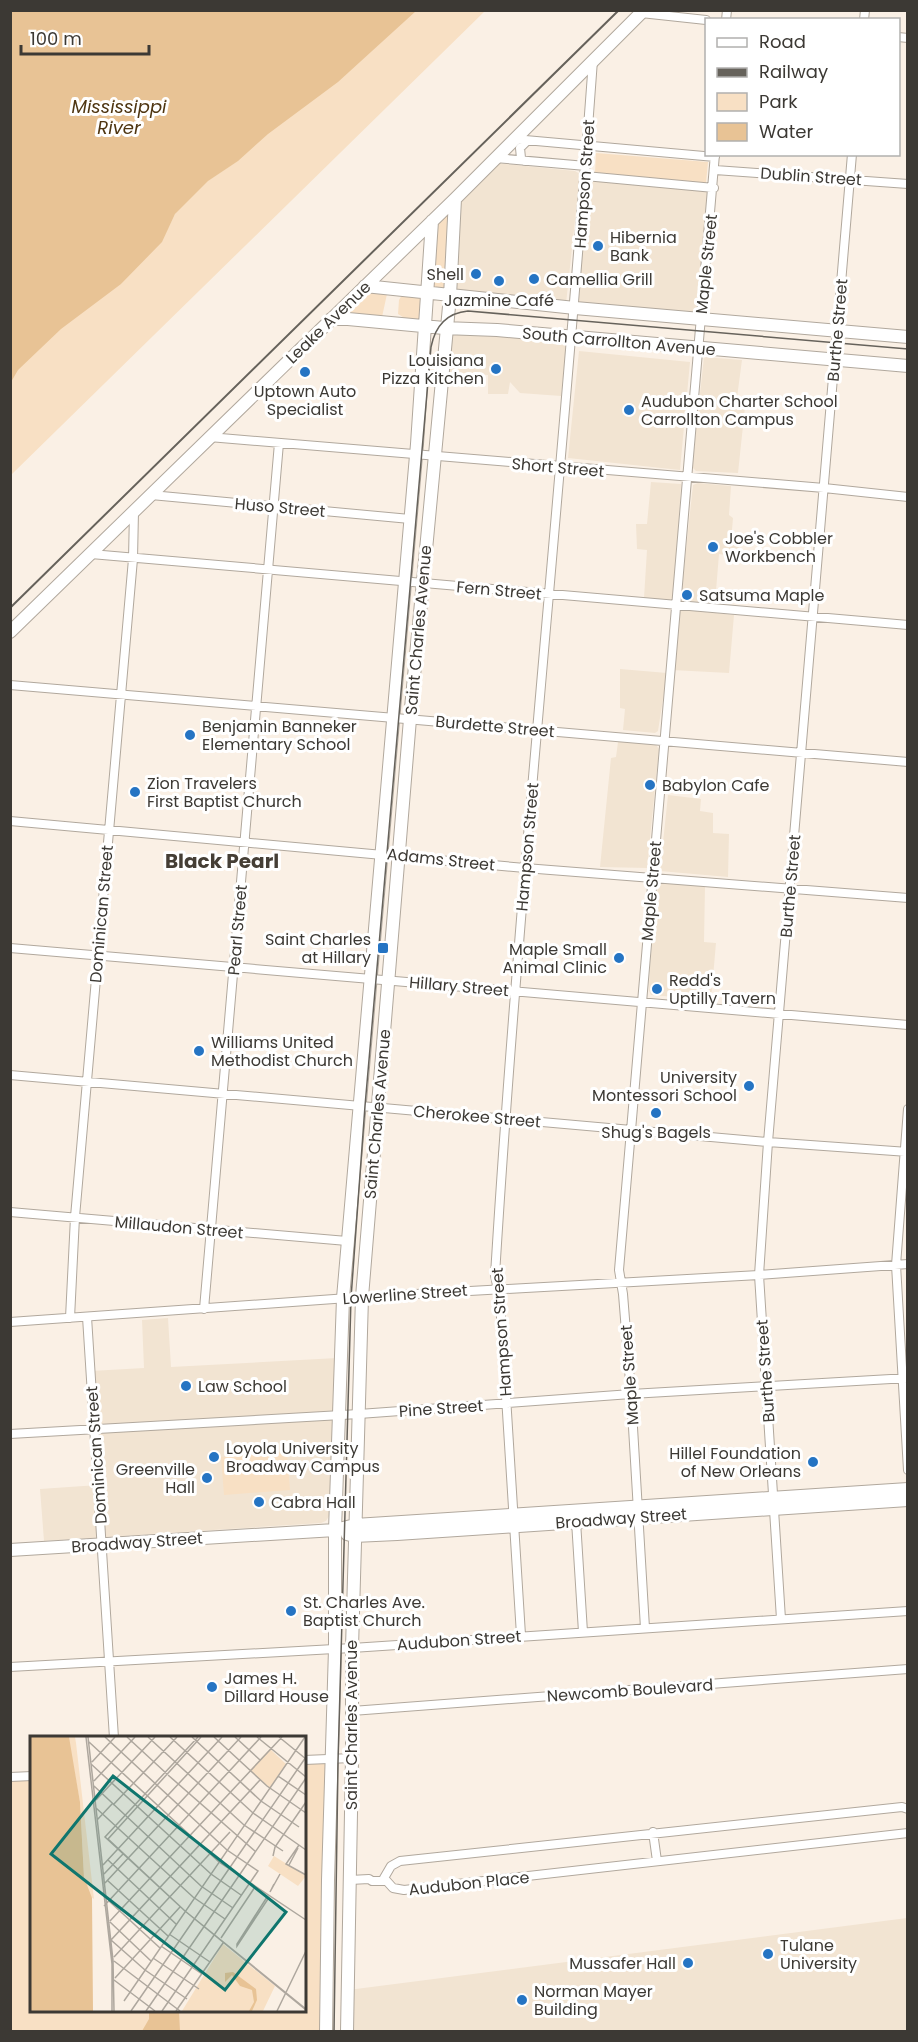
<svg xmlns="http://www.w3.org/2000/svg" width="918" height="2042" font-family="Poppins,sans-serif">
	<rect width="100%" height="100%" fill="#faf0e5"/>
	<path fill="#f2e4d2" d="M495 163 575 171 580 174 566 304 458 293 455 288 459 201Z
		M587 180 713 184 701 319 575 308Z
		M455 332 567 340 561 396 520 393 510 382 508 394H488V375L446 372 452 334Z
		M579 351 690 362 680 470 568 458Z
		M704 357 742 360 736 405 745 407 738 473 696 471 692 467Z
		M651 482 681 484 675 588 674 596 670 600 644 598 647 550 637 549 636 524H647Z
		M698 483 731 486 729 515 733 518 731 541 739 542 738 557 719 554 715 603 684 601 681 596 693 485Z
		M678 609 734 615 729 673 672 670Z
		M620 669 667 673 658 731 655 733 623 730 625 709 620 708Z
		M618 742H654L659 749 647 868 600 867 610 768 611 758 616 757Z
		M668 795 701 799 700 811 713 813V833L729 834 728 877 660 871Z
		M658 882 705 886 704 942 716 943 711 1000 651 995 649 991 650 966Z
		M168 1318 171 1367 337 1358 329 1516 326 1521 321 1523 44 1541 40 1489 98 1485 91 1371 144 1368 142 1320Z
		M907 1918V2031L347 2032 348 1990Z"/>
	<path fill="#f8e0c4" d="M412 11H485L11 475 10 376 23 359 161 242 175 214 188 195Z
		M596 153 708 162 706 183 595 173Z
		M450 210 449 288 430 289 433 225Z
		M365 291 387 294 382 317 344 314Z
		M402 295 421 297 419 319H406L398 314 399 300Z
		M287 1452 290 1490 224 1495 221 1457Z
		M326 1761 321 2031H11L10 1778 31 1776 32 2010H304L305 1762Z"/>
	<path fill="#e8c395" d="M11 10H416V11L338 82 268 134 238 161 208 181 175 214 162 242 121 284 61 329 18 370 11 382Z
		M149 2011H179L180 2031H142L149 2019Z"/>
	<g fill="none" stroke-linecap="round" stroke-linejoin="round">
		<defs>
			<path id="street" d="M641 13 706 20
				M726 20 727 10
				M864 20 865 10
				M898 37 908 38
				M514 139 715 157
				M495 158 586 166
				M524 161 521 158 520 148 527 141
				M715 170 908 184
				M585 176 714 188
				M209 437 824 488 908 497
				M151 495 410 519
				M91 554 908 625
				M10 685 908 762
				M10 821 525 868 908 898
				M10 948 908 1025
				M10 1075 768 1142 908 1152
				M908 1109 896 1265 908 1470
				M10 1212 347 1241
				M204 1309 279 443
				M87 1317 114 1738
				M70 1318 75 1217 133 559 134 511
				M10 1322 362 1297 759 1275 908 1264
				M10 1434 359 1414 631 1394 908 1378
				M576 1521 583 1632
				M781 1619 759 1275 768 1142 852 154
				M645 1628 631 1394 623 1294 619 1270 715 154
				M521 1635 500 1301 495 1275C520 870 564 465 593 60
				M10 1667 352 1648 908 1611
				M352 1711 908 1669
				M304 1760 352 1758
				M10 1777 32 1776
				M908 1809 902 1807 400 1861 391 1866 384 1878 393 1888 404 1890 908 1833
				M653 1832 657 1861
				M350 1880 369 1879 372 1881H386"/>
			<path id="secondary" d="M365 286 575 308 908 337
				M331 319H348L444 328 497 330 908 366
				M10 632 455 199 644 10
				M347 1534 354 1536 397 1534 908 1500
				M10 1550 335 1530 355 1525 908 1489
				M326 2032 328 1880 335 1649V1530L343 1298 417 444 432 221
				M347 2032 352 1758V1648L362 1297 410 719 450 296 455 199"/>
		</defs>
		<use href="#street" stroke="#b1a89d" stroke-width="10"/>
		<use href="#secondary" stroke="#b1a89d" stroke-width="14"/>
		<use href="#street" stroke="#fff" stroke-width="8"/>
		<use href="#secondary" stroke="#fff" stroke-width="12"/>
		<path stroke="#66625b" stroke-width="1.5" d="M334 2032 338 1762 351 1298 365 1106 431 347C435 327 446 313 468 311L908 349"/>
		<path stroke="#66625b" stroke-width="2" d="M10 608 619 10"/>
	</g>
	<g fill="#2574c3" stroke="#fff" stroke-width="2">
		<circle cx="598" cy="246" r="6"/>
		<circle cx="476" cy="274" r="6"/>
		<circle cx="534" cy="279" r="6"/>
		<circle cx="499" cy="281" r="6"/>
		<circle cx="496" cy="369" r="6"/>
		<circle cx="305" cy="372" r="6"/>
		<circle cx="629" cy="410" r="6"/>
		<circle cx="713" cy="547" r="6"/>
		<circle cx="687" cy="595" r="6"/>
		<circle cx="190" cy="735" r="6"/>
		<circle cx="650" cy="785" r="6"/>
		<circle cx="135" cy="792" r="6"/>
		<rect x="377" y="942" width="12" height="12" rx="3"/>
		<circle cx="619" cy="958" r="6"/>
		<circle cx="657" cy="989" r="6"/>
		<circle cx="199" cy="1051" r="6"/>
		<circle cx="749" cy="1086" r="6"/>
		<circle cx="656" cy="1113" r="6"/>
		<circle cx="186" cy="1386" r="6"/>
		<circle cx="214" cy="1457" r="6"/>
		<circle cx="813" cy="1462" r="6"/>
		<circle cx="207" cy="1478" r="6"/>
		<circle cx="259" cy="1502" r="6"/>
		<circle cx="291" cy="1611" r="6"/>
		<circle cx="212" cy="1687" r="6"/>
		<circle cx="768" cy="1954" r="6"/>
		<circle cx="688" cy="1963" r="6"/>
		<circle cx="522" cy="2000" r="6"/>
	</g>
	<g text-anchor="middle" stroke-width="6" stroke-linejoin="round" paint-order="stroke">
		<g font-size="16" fill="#3c3934" stroke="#fff">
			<text transform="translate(811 176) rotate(4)" y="6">Dublin Street</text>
			<text transform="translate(584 184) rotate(-86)" y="6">Hampson Street</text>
			<text transform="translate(706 264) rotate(-84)" y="6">Maple Street</text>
			<text transform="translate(328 322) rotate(-44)" y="6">Leake Avenue</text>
			<text transform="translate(837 330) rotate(-85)" y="6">Burthe Street</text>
			<text transform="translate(619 341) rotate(5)" y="6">South Carrollton Avenue</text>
			<text transform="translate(558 467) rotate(5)" y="6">Short Street</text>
			<text transform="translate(280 507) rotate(5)" y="6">Huso Street</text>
			<text transform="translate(499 590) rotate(5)" y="6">Fern Street</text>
			<text transform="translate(418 630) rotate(-85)" y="6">Saint Charles Avenue</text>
			<text transform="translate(495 726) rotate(5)" y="6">Burdette Street</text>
			<text transform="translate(527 847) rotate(-85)" y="6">Hampson Street</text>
			<text transform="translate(441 859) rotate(6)" y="6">Adams Street</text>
			<text transform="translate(790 886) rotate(-85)" y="6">Burthe Street</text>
			<text transform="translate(651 891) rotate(-85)" y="6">Maple Street</text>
			<text transform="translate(101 914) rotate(-85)" y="6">Dominican Street</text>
			<text transform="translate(237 930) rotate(-85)" y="6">Pearl Street</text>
			<text transform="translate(459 986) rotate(5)" y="6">Hillary Street</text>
			<text transform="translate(377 1114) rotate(-85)" y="6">Saint Charles Avenue</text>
			<text transform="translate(477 1116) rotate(5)" y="6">Cherokee Street</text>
			<text transform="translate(179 1227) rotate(5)" y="6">Millaudon Street</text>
			<text transform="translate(405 1294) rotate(-4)" y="6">Lowerline Street</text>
			<text transform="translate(501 1332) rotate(-94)" y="6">Hampson Street</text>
			<text transform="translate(765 1371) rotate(-94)" y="6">Burthe Street</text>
			<text transform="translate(629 1375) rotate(-94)" y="6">Maple Street</text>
			<text transform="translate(441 1408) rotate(-4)" y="6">Pine Street</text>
			<text transform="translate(96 1455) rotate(-94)" y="6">Dominican Street</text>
			<text transform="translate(621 1518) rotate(-4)" y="6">Broadway Street</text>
			<text transform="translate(137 1542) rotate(-4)" y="6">Broadway Street</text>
			<text transform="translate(459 1640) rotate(-4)" y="6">Audubon Street</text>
			<text transform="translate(630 1690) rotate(-4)" y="6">Newcomb Boulevard</text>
			<text transform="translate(351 1725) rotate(-90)" y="6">Saint Charles Avenue</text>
			<text transform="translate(469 1883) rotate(-6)" y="6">Audubon Place</text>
		</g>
		<g font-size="16" fill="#3c3934" stroke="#fff" text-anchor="start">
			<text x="610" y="243">Hibernia<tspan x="610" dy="18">Bank</tspan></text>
			<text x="464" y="280" text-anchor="end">Shell</text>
			<text x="546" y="285">Camellia Grill</text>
			<text x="499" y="306" text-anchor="middle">Jazmine Café</text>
			<text x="484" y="366" text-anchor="end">Louisiana<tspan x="484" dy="18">Pizza Kitchen</tspan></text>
			<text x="305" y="397" text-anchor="middle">Uptown Auto<tspan x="305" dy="18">Specialist</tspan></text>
			<text x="641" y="407">Audubon Charter School<tspan x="641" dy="18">Carrollton Campus</tspan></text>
			<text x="725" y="544">Joe's Cobbler<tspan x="725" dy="18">Workbench</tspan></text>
			<text x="699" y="601">Satsuma Maple</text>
			<text x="202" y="732">Benjamin Banneker<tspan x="202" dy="18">Elementary School</tspan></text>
			<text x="147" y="789">Zion Travelers<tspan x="147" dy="18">First Baptist Church</tspan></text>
			<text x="662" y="791">Babylon Cafe</text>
			<text x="371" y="945" text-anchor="end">Saint Charles<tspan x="371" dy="18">at Hillary</tspan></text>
			<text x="607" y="955" text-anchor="end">Maple Small<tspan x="607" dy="18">Animal Clinic</tspan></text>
			<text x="669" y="986">Redd's<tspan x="669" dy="18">Uptilly Tavern</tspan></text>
			<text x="211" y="1048">Williams United<tspan x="211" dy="18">Methodist Church</tspan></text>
			<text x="737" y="1083" text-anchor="end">University<tspan x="737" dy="18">Montessori School</tspan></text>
			<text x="656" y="1138" text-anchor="middle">Shug's Bagels</text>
			<text x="198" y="1392">Law School</text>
			<text x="226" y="1454">Loyola University<tspan x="226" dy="18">Broadway Campus</tspan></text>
			<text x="801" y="1459" text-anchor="end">Hillel Foundation<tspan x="801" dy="18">of New Orleans</tspan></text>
			<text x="195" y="1475" text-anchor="end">Greenville<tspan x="195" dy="18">Hall</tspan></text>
			<text x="271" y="1508">Cabra Hall</text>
			<text x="303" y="1608">St. Charles Ave.<tspan x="303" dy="18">Baptist Church</tspan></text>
			<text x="224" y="1684">James H.<tspan x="224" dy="18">Dillard House</tspan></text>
			<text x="780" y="1951">Tulane<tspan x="780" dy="18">University</tspan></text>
			<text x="676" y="1969" text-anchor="end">Mussafer Hall</text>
			<text x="534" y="1997">Norman Mayer<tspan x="534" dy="18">Building</tspan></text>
		</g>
		<g font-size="18" font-style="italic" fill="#4f3612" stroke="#fff">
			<text x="119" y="113">Mississippi<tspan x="119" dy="21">River</tspan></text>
		</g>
		<g font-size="20" font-weight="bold" fill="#453e35" stroke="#fff">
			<text x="222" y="868">Black Pearl</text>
		</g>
	</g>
	<g transform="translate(30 1736)">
		<rect width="276" height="276" fill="#faf0e5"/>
		<path d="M38 1H45L46 7 64 163 57 158 54 140 50 66ZM240 13 256 28 240 52 220 34ZM244 120 276 140 268 150 238 130ZM193 208 245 250 233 275H152Z" fill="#f8e0c4"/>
		<path d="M0 1H39L50 66 54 141 62 162 63 275H0ZM203 236 226 253 227 264 222 275H219L224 266 222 254 210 250 202 239 195 246V237Z" fill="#e8c395"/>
		<path fill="none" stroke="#aea79e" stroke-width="1.5" d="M56 1 82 228V275M58 1 83 224 84 275M75 1 197 114 228 135 132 275M97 1 137 38M118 1 214 89 253 115M140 1 223 77 276 114M162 1 231 65 269 91M168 1 75 101 155 175 276 274M171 1 78 103 155 175 276 273M184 1 237 50 276 77M205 1 230 24M227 1 276 41M249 1 276 23M59 6 189 126 276 184M62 26 85 1M61 28 181 138 211 159M138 39 226 116M248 40 276 59M64 45 105 1M64 50 171 150 203 172M66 64 125 1M83 69 147 1M66 72 163 161 195 183M67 84 82 68M269 109 256 128 276 139M243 120 245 111 276 66M78 124 146 188M73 129 192 1M259 129 268 112M74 138 93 118M77 144 138 200M75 147 211 1M244 148 240 156 250 138M237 161 238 163 207 210V208ZM79 165 130 212M74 170 231 1M80 185 252 1M80 186 121 225M139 198 180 226M191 202 225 151M131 210 172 238M84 221 200 96M123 222 169 253M84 225 150 275M85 242 150 171M84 244 125 275M157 263 115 234 81 204 230 44M94 265 275 1M101 275 276 21M116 275 276 42M146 275 193 207M247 275 276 215"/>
		<path fill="#0f766e" fill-opacity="0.15" stroke="#0f766e" stroke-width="3" d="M83 40 256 176 195 254 21 118Z"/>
		<rect width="276" height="276" fill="none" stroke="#3c3934" stroke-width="3"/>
	</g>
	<rect width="918" height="2042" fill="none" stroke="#3c3934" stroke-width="24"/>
	<rect x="705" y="18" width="195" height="138" fill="#ffffff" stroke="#b1b0ae" stroke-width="1.5"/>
	<rect x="717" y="38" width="30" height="9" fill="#ffffff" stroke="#b1b0ae" stroke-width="1.5"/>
	<text x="759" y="48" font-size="18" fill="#3c3934">Road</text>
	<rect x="717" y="68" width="30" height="9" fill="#66625b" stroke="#b1b0ae" stroke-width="1.5"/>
	<text x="759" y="78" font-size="18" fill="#3c3934">Railway</text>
	<rect x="717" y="93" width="30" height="18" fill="#f8e0c4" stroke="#b1b0ae" stroke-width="1.5"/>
	<text x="759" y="108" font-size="18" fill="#3c3934">Park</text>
	<rect x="717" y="123" width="30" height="18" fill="#e8c395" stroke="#b1b0ae" stroke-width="1.5"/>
	<text x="759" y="138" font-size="18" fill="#3c3934">Water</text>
	<path d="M21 45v9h128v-9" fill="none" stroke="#3c3934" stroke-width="3"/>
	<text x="30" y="45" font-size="18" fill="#3c3934" stroke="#ffffff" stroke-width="4.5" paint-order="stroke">100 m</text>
</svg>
